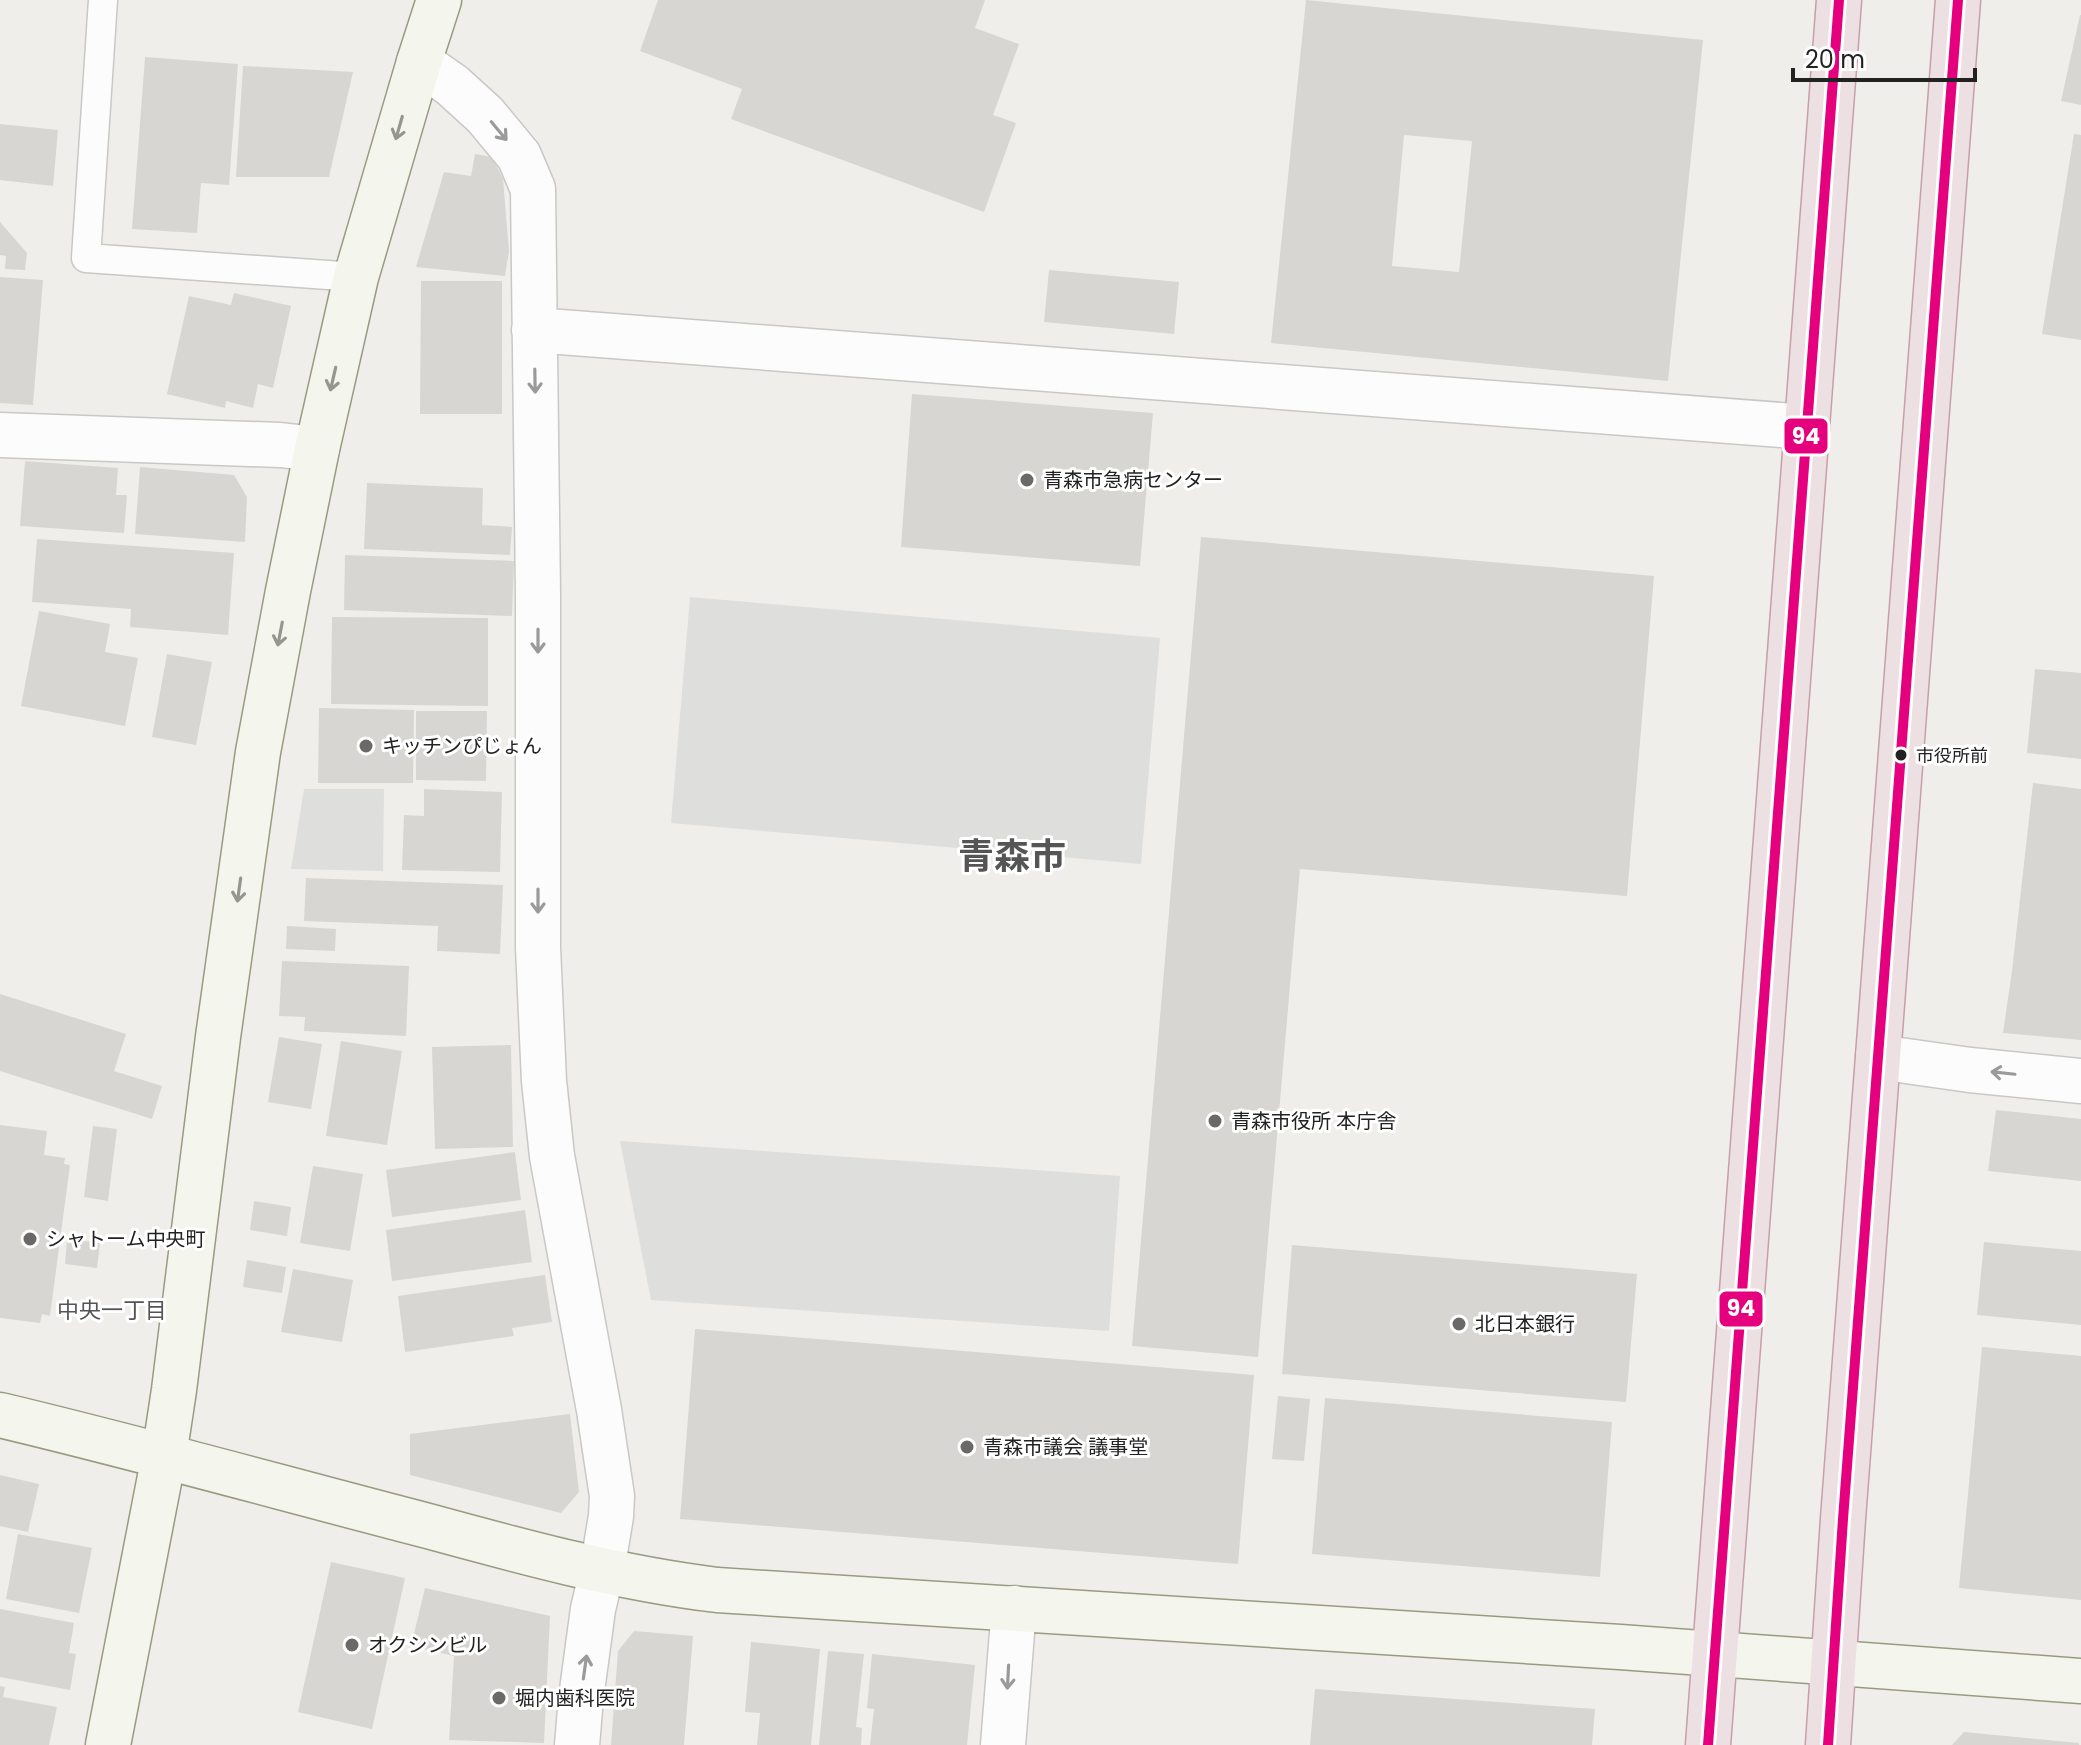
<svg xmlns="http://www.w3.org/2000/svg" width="2081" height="1745" font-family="Poppins,'Noto Sans JP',sans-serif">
	<rect width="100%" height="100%" fill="#f0eeeb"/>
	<path fill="#dededc" d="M690 597 1160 638 1141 864 671 823Z
		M304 789H384L383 871 291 869Z
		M620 1141 1120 1176 1109 1331 651 1300Z"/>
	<path fill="#d8d6d3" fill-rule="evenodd" d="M658 0H985L975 28 1019 44 993 115 1016 123 984 212 731 119 742 89 640 51Z
		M1306 0 1703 40 1668 381 1271 343ZM1404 135 1472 141 1459 272 1392 266Z
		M2080 15H2081V105L2061 101Z
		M145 57 238 64 229 185 201 183 197 233 132 229Z
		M243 66 353 72 329 177H236Z
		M0 124 58 130 53 186 0 180Z
		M2074 134 2081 135V340L2042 334Z
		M475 154 492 157 503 179 509 251 505 276 416 267 444 172 471 176Z
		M0 222 27 253 25 270 5 269 6 256 0 255Z
		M1049 270 1179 282 1174 334 1044 322Z
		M0 277 43 280 33 405 0 403Z
		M421 281H502V414H420Z
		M234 293 291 306 273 388 258 384 253 408 226 401 225 408 167 394 189 296 231 305Z
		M912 394 1153 413 1140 566 901 547Z
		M25 461 118 468 116 495H127L124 533 20 526Z
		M140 467 234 475 247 497 245 542 135 534Z
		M367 483 483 488 482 525 512 527 510 555 364 549Z
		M1201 537 1654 576 1627 896 1300 869 1258 1357 1132 1346Z
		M37 539 234 553 228 635 130 627 131 609 32 602Z
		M345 555 514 561 512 616 344 610Z
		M39 611 110 624 105 652 138 658 125 726 21 706Z
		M332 617 488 618V706L331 704Z
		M167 654 212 662 196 745 152 737Z
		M2035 669 2081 673V759L2027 753Z
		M319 708 414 710 413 783H318Z
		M416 711H487L486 781 416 780Z
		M2033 783 2081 789V1040L2003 1033 2012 971Z
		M424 789 502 792 500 872 402 870 404 815 424 816Z
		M306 878 503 885 500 954 437 951 438 926 304 921Z
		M287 926 336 929 335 951 286 949Z
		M282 961 409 966 406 1036 304 1031 305 1017 279 1016Z
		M0 994 126 1034 114 1071 162 1086 152 1119 0 1071Z
		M279 1037 322 1044 311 1109 268 1102Z
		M341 1041 402 1051 387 1145 326 1136Z
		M511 1045 513 1147 435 1149 432 1047Z
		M1996 1110 2081 1119V1181L1988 1171Z
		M0 1125 47 1131 44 1155 65 1158 64 1164 70 1165 50 1316 42 1314 40 1323 0 1318Z
		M93 1126 117 1129 108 1201 84 1197Z
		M515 1152 521 1200 392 1217 386 1170Z
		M313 1166 363 1174 350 1251 300 1243Z
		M254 1201 291 1207 287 1236 250 1230Z
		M525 1210 532 1262 392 1281 386 1230Z
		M67 1239 100 1243 97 1268 65 1264Z
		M1984 1242 2081 1251V1325L1977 1315Z
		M1292 1245 1637 1274 1626 1402 1282 1374Z
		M247 1260 286 1267 282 1293 243 1287Z
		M293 1269 353 1280 342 1342 281 1332Z
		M545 1275 552 1322 512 1328 514 1336 405 1352 398 1296Z
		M695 1329 1254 1375 1238 1564 680 1519Z
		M1982 1347 2081 1356V1600L1959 1588Z
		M1278 1396 1310 1399 1304 1461 1272 1459Z
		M1325 1398 1612 1422 1600 1577 1312 1554Z
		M570 1414 579 1492 561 1513 410 1475V1434Z
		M0 1475 39 1484 28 1532 0 1526Z
		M18 1534 92 1548 79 1613 6 1599Z
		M331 1562 405 1578 372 1729 298 1712Z
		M425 1588 550 1616 544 1743 449 1740 454 1656 411 1646Z
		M0 1609 74 1623 69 1653 76 1654 70 1690 0 1677Z
		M634 1631 693 1636 684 1745H611L618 1651Z
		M751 1642 820 1649 811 1745H757L760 1713 745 1712Z
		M828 1651 864 1654 856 1727 862 1728 861 1745H819Z
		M872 1654 975 1665 967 1745H870L874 1709 867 1708Z
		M0 1686 5 1687 3 1697 57 1707 49 1745H0Z
		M1315 1689 1595 1709 1592 1745H1310Z
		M1964 1732 2079 1743V1745H1952Z"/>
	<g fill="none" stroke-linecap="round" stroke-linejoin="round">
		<defs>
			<path id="lane" d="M103 0 86 258 356 277"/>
			<path id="street" d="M419 62 452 85 485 115 519 156 533 189 538 595V948L544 1081 552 1156 599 1410 612 1496 611 1516 602 1571 593 1609 581 1698 577 1745
				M534 330 1807 427
				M0 435 280 445 317 449
				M1878 1057 1970 1070 2081 1081
				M1003 1745 1014 1608"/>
			<path id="secondary" d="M0 1415C143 1449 285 1489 428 1526 523 1552 618 1578 717 1590L1620 1647 2081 1681
				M108 1745 164 1456 174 1390 218 1037 258 752 288 591 317 449 356 277 419 62 439 0"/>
			<path id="highway" d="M1708 1745 1839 0
				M1828 1745 1843 1519 1958 0"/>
		</defs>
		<use href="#lane" stroke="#c9c8c7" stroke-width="31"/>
		<use href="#street" stroke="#c9c8c7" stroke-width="47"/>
		<use href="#secondary" stroke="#999b81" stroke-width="47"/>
		<use href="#highway" stroke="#c89eab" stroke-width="47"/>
		<use href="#lane" stroke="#fdfcfc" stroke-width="28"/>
		<use href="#street" stroke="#fdfcfc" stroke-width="44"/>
		<use href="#secondary" stroke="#f4f5ec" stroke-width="44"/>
		<use href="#highway" stroke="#ede0e2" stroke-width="44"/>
		<defs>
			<path id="bus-1" d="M1708 1745 1839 0
				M1828 1745 1843 1519 1958 0"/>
		</defs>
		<use href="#bus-1" stroke="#fff" stroke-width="16"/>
		<use href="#bus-1" stroke="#e5007d" stroke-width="10"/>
	</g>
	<defs><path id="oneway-shaft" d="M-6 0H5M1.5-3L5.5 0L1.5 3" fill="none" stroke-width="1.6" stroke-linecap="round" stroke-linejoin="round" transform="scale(2)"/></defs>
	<g stroke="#969691">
		<use href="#oneway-shaft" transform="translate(399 128) rotate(106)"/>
		<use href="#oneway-shaft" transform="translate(333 379) rotate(103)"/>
		<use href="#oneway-shaft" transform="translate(280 634) rotate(101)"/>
		<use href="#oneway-shaft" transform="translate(239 890) rotate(98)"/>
	</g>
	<g stroke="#9a9a9a">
		<use href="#oneway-shaft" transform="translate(499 131) rotate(50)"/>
		<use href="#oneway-shaft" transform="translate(535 381) rotate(89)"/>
		<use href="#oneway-shaft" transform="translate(538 641) rotate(90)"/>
		<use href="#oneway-shaft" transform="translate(538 901) rotate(90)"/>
		<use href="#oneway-shaft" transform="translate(2003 1073) rotate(-174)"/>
		<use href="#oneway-shaft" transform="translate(585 1667) rotate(-82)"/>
		<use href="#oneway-shaft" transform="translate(1008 1677) rotate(93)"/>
	</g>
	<g fill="#6a6968" stroke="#fff" stroke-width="3">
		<circle cx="1027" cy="480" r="8"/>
		<circle cx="366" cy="746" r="8"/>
		<circle cx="1215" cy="1121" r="8"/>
		<circle cx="30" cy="1239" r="8"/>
		<circle cx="1459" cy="1324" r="8"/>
		<circle cx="967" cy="1447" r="8"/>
		<circle cx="352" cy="1645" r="8"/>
		<circle cx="499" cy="1698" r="8"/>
	</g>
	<circle fill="#222" stroke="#fff" stroke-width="3" cx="1901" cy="755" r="7"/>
	<g text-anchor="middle" stroke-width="6" stroke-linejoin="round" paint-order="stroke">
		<g font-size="18" fill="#222" stroke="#fff" text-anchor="start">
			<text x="1916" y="762">市役所前</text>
		</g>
		<g font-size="20" fill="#222" stroke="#fff" text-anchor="start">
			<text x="1043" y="487">青森市急病センター</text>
			<text x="382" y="753">キッチンぴじょん</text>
			<text x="1231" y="1128">青森市役所 本庁舎</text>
			<text x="46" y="1246">シャトーム中央町</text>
			<text x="1475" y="1331">北日本銀行</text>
			<text x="983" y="1454">青森市議会 議事堂</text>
			<text x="368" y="1652">オクシンビル</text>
			<text x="515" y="1705">堀内歯科医院</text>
		</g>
		<g font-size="22" fill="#555" stroke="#fff">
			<text x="112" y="1318">中央一丁目</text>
		</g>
		<g font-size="36" font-weight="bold" fill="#555" stroke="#fff">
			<text x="1012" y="869">青森市</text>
		</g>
	</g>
	<g stroke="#fff" stroke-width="3">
		<rect x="1783" y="417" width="46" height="38" rx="8" fill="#e5007d"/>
		<rect x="1718" y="1290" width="46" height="38" rx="8" fill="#e5007d"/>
	</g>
	<g font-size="22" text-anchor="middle" font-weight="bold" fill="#fff">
		<text x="1806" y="444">94</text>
		<text x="1741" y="1316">94</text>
	</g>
	<path d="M1793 68v12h182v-12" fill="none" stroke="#222222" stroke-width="4"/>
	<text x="1805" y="68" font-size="24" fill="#222222" stroke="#ffffff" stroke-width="6" paint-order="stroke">20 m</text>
</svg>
